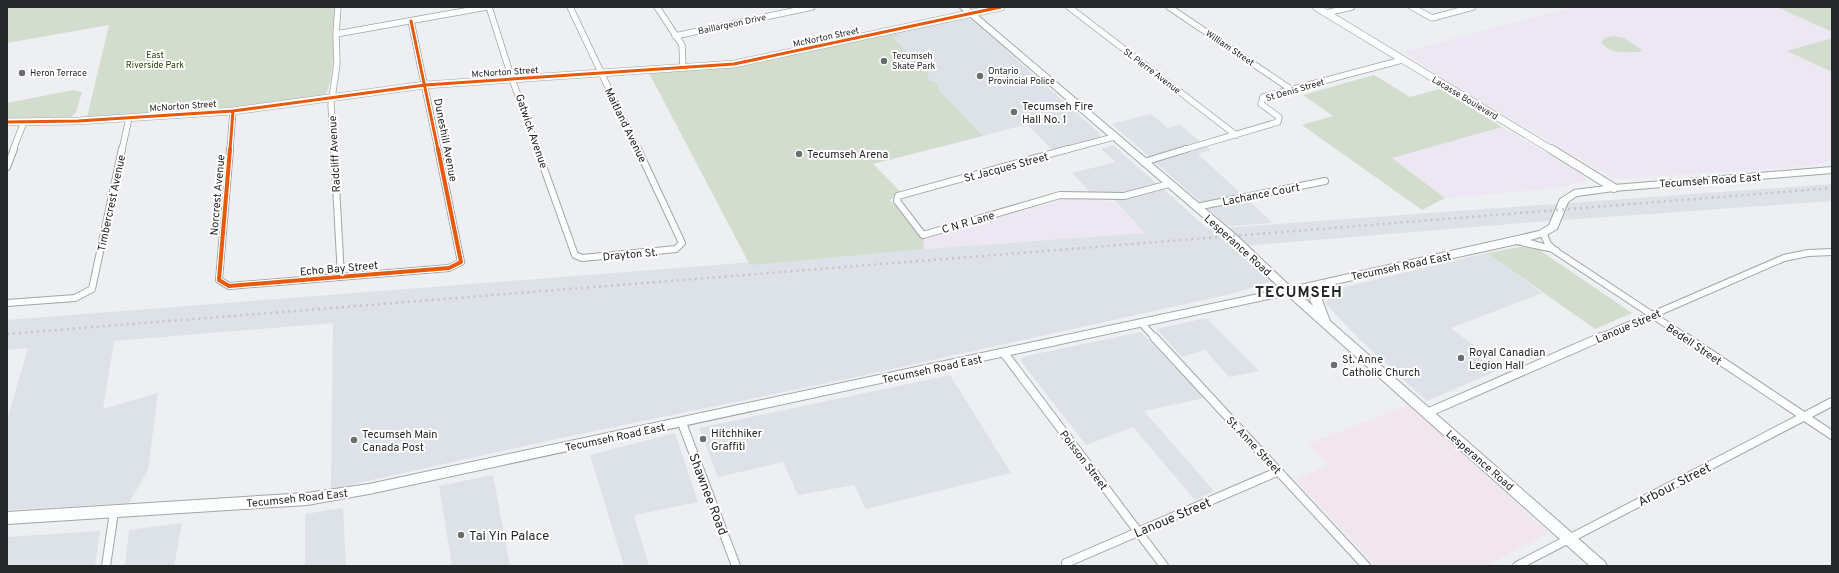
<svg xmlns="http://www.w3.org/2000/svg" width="1839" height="573" font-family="Overpass,sans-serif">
	<rect width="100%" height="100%" fill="#edeff2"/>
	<path fill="#dce2e8" d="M966 19H971L1006 50 1099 133 1100 137 1053 151 1027 124 983 136 940 91 936 82 930 81 927 72 892 38 894 32Z
		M1151 114 1168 128 1180 125 1211 150 1198 154 1273 223 1228 226 1112 124Z
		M1113 145 1208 229 1832 184V201L1535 222 1242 246 1277 280 1235 293 856 377 561 438 331 489 333 323 114 341 103 409 158 393 148 470 129 503 7 510V420L28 348 7 350V320L923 249 1145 233 1108 194H1092L1072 173 1116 162 1101 149Z
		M1487 253 1542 293 1451 328 1503 368 1427 401 1361 341 1326 304 1332 290Z
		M1206 318 1259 371 1229 377 1205 350 1182 357 1157 329Z
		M1141 332 1204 398 1144 411 1214 491 1195 500 1133 427 1086 445 1020 360 1026 356Z
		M950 375 1011 473 866 509 854 485 798 495 783 462 718 477 699 428Z
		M675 433 698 502 634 515 649 566H624L590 455Z
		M493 475 510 566H452L439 486Z
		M343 508 346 566H305V514Z
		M182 523 174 566H125L129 530Z
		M100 531 95 566H7V537Z"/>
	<path fill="#ece7f3" d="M1573 7H1777L1832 32V38L1788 51 1832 72V161L1810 166 1615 179 1456 87 1404 52Z
		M1502 127 1589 179 1557 188 1445 198 1392 158Z
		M1072 197 1118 203 1145 233 923 249 924 239Z"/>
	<path fill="#f1e6ed" d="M1408 405 1549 533 1485 566H1376L1295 480 1328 465 1308 444Z"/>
	<path fill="#d3ddce" d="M13 7H335C331 37 338 70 325 97 246 107 167 113 87 117L109 25 7 43V8Z
		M1777 7H1832V32Z
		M894 32 898 36 893 38 927 72 930 81 936 82 940 91 983 136 873 164 901 192 890 200 924 239 923 249 750 265 649 73 702 70 745 65Z
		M1613 36 1624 38 1642 50 1640 52C1626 52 1610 55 1601 42L1605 38Z
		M1832 38V72L1787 51Z
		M1374 75 1410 97 1440 89 1502 127 1392 158 1445 198 1422 210 1302 125 1333 116 1303 95Z
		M73 90 82 92 76 112 71 117 7 118V103Z
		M1532 245 1632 313 1595 329 1487 253Z"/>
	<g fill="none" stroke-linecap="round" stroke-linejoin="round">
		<defs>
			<path id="minor-far2" d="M489 7 512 79 538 150
				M570 7 638 150
				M657 7 682 45 683 67
				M1069 7 1236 135
				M1169 7 1292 90
				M1412 7 1432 18 1473 7
				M1326 13 1352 7
				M411 21 438 150
				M336 34 487 7
				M675 36 812 7
				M13 150 24 122
				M122 150 129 118
				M230 150 233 111
				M334 150 331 105 337 64 336 34 338 7
				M1065 150 1114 137
				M1183 150 1278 122 1279 117 1261 104 1263 97 1402 60"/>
			<path id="minor-far1" d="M230 149 219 280 229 286 449 268 461 262 438 149
				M334 149 341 277
				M537 149 575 255 582 258 676 249 682 243 638 149
				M1068 149 898 196 897 201 923 235 1060 195 1124 196 1169 184
				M1144 162 1186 149
				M7 167 14 149
				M1196 207 1325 181
				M1543 233 1548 244 1554 250 1687 338
				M7 303 75 298 92 289 122 149
				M1142 324 1155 338
				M1599 338 1784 258 1808 253 1832 252"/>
			<path id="minor" d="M1154 337 1366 566
				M1685 337 1832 435
				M1004 353 1164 566
				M1427 413 1601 337
				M682 423 736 566
				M1066 563 1279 471
				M106 566 114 512
				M1517 566 1832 402"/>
			<path id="tertiary-far1" d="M1316 7 1552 150
				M7 122 78 121 233 111 425 85 734 64 1001 7"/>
			<path id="tertiary" d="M1551 149 1614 188"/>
			<path id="secondary" d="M959 7H968L1235 234 1291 287 1539 231 1549 225 1560 199 1574 190 1614 185 1832 167V173L1614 191 1577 196 1568 202 1557 229 1547 235 1530 240 1558 248 1559 250 1558 252C1555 253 1520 245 1517 244L1335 284 1326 290 1322 300 1330 321 1605 562 1607 566H1590L1287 295 369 494 307 505 7 524V512L307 493 369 484 1281 289 1227 238ZM1315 289 1310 300 1313 306 1298 293Z"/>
		</defs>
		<use href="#minor-far2" stroke="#a3a5a6" stroke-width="7"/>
		<use href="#minor-far1" stroke="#a3a5a6" stroke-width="8"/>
		<use href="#minor" stroke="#a3a5a6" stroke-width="10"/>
		<use href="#tertiary-far1" stroke="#a3a5a6" stroke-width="8"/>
		<use href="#tertiary" stroke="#a3a5a6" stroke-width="10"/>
		<use href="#secondary" stroke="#a3a5a6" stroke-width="2"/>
		<use href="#minor-far2" stroke="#fcfdfd" stroke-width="5.5"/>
		<use href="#minor-far1" stroke="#fcfdfd" stroke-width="6"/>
		<use href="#minor" stroke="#fcfdfd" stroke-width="8"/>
		<use href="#tertiary-far1" stroke="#fcfdfd" stroke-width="7"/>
		<use href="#tertiary" stroke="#fcfdfd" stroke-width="8"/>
		<use href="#secondary" fill="#fcfdfd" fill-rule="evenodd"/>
		<path stroke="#c5c5c6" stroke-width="2.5" stroke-dasharray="2 4" stroke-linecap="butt" d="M7 334 1832 188"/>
		<defs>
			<path id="cycleway-far1" d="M411 21 438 150
				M7 122 78 121 233 111 425 85 734 64 1001 7
				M230 150 233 111"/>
			<path id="cycleway" d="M230 149 219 280 229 286 449 268 461 262 438 149"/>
		</defs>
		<use href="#cycleway-far1" stroke="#fff" stroke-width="5"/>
		<use href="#cycleway" stroke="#fff" stroke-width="6"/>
		<use href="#cycleway-far1" stroke="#e8590c" stroke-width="3"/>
		<use href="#cycleway" stroke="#e8590c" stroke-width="4"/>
	</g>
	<g fill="#6c6d6f" stroke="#fff" stroke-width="1.5">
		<circle cx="884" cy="61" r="4"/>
		<circle cx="22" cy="73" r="4"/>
		<circle cx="980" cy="76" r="4"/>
		<circle cx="1014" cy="112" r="4"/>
		<circle cx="799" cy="154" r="4"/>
		<circle cx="1461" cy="358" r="4"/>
		<circle cx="1334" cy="365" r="4"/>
		<circle cx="703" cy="439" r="4"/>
		<circle cx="354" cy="440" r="4"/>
		<circle cx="461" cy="535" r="4"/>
	</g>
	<g text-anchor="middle" stroke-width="4" stroke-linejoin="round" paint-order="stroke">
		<g font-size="9" fill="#262728" stroke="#fff">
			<text transform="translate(732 24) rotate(-12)" y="3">Baillargeon Drive</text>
			<text transform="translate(826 37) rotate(-12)" y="3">McNorton Street</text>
			<text transform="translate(1230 48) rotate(34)" y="3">William Street</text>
			<text transform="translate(1152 71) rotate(37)" y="3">St. Pierre Avenue</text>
			<text transform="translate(505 72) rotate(-4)" y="3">McNorton Street</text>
			<text transform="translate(1295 90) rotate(-16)" y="3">St Denis Street</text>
			<text transform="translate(1465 98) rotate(31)" y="3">Lacasse Boulevard</text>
			<text transform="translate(183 106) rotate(-4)" y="3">McNorton Street</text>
		</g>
		<g font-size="9" fill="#234002" stroke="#fff">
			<text x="155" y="58">East<tspan x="155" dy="10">Riverside Park</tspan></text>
		</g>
		<g font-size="9" fill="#262728" stroke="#fff" text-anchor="start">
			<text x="892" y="59">Tecumseh<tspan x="892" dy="10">Skate Park</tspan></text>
			<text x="988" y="74">Ontario<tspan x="988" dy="10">Provincial Police</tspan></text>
			<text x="30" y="76">Heron Terrace</text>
		</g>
		<g font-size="11" fill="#262728" stroke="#fff" text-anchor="start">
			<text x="1022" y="110">Tecumseh Fire<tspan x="1022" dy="13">Hall No. 1</tspan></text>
			<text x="807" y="158">Tecumseh Arena</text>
			<text x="1469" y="356">Royal Canadian<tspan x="1469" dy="13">Legion Hall</tspan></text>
			<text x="1342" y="363">St. Anne<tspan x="1342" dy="13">Catholic Church</tspan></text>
			<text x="711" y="437">Hitchhiker<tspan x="711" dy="13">Graffiti</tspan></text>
			<text x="362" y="438">Tecumseh Main<tspan x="362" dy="13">Canada Post</tspan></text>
		</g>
		<g font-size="11" fill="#262728" stroke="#fff">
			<text transform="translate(626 125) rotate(64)" y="4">Maitland Avenue</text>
			<text transform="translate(532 131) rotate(71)" y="4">Gatwick Avenue</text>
			<text transform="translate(446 140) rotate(79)" y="4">Duneshill Avenue</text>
			<text transform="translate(334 154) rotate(-93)" y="4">Radcliff Avenue</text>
			<text transform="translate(1006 167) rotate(-15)" y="4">St Jacques Street</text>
			<text transform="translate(1710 180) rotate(-4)" y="4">Tecumseh Road East</text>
			<text transform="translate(1261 194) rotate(-11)" y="4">Lachance Court</text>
			<text transform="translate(217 195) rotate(-85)" y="4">Norcrest Avenue</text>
			<text transform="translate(111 203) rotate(-78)" y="4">Timbercrest Avenue</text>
			<text transform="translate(968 222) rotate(-16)" y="4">C N R Lane</text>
			<text transform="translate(1238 245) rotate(42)" y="4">Lesperance Road</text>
			<text transform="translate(630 254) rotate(-5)" y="4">Drayton St.</text>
			<text transform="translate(1401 266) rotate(-12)" y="4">Tecumseh Road East</text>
			<text transform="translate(339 268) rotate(-5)" y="4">Echo Bay Street</text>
			<text transform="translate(1628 326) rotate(-23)" y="4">Lanoue Street</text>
			<text transform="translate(1694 344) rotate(34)" y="4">Bedell Street</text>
			<text transform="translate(932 369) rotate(-12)" y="4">Tecumseh Road East</text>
			<text transform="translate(615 437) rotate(-12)" y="4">Tecumseh Road East</text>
			<text transform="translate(1254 445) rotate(47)" y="4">St. Anne Street</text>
			<text transform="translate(1084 460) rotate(53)" y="4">Poisson Street</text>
			<text transform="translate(1480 460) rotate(41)" y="4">Lesperance Road</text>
			<text transform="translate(297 498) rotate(-6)" y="4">Tecumseh Road East</text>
		</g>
		<g font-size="13" fill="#262728" stroke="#fff">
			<text transform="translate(1674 484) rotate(-27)" y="5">Arbour Street</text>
			<text transform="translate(709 494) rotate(69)" y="5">Shawnee Road</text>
			<text transform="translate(1172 517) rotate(-23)" y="5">Lanoue Street</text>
		</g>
		<g font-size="13" fill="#262728" stroke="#fff" text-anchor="start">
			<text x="469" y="540">Tai Yin Palace</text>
		</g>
		<g font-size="15" font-weight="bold" letter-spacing="1" fill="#262728" stroke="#fff">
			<text x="1299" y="297">TECUMSEH</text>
		</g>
	</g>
	<rect width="1839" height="573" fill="none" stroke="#262728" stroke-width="16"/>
</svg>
